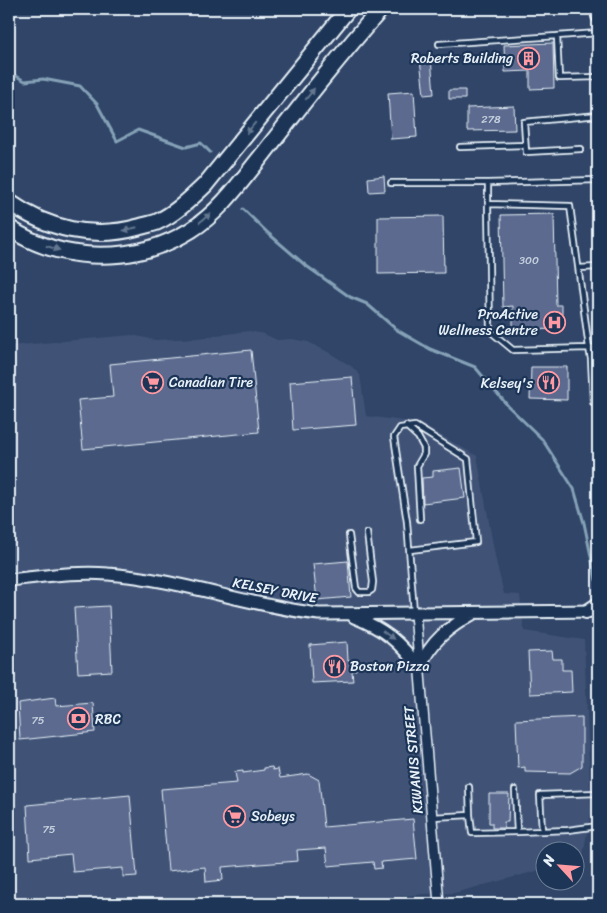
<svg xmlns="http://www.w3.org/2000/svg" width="607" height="913" font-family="Sriracha,sans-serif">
	<rect width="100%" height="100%" fill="#304568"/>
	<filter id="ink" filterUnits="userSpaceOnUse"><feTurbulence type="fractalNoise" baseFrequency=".02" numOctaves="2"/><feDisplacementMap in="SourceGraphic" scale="10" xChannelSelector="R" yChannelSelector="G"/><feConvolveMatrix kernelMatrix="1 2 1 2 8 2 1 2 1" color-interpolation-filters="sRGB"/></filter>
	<g filter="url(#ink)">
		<path fill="#405377" d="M249 331 264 334 277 340 292 339 308 342 328 352 351 366 360 375 366 416 419 423 477 456 496 561 504 594 520 595 524 631 584 640 591 812 582 860 575 861 574 850H544V869L454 893 424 894 316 904H9V346L132 335 155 340 198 338Z"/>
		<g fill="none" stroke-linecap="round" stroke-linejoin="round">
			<path stroke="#86a2b7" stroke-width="3" d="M9 72 25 81 43 79 80 86 97 104 117 141 138 130 186 147 201 143 210 152
				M243 209 269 234 305 265 350 297 367 304 397 330 430 349 475 367 508 406 542 439 574 489 584 523 596 580"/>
		</g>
		<path fill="#5b6b8f" stroke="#e8f1f8" d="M553 43 554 88 530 89V71L505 72 504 45Z
			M431 58 434 94 424 95 420 59Z
			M449 90H465V99H449Z
			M414 91 417 137 391 139 388 93Z
			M514 106 515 130 467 131V108Z
			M384 176 385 191 369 192 368 178Z
			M554 214 556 305H562V329L513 330V306L503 307 501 215Z
			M443 216 444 273 378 274V217Z
			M251 350 259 432 83 449 78 400 113 397 110 364Z
			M531 367H567V400L530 399Z
			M352 377 356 425 293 430 290 382Z
			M461 468 465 498 423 503 422 478 433 477V471Z
			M348 561 351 597 317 600 313 564Z
			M109 606 112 671 78 673 74 608Z
			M347 642 348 661H356V670L352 671 353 681 312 683 310 645Z
			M552 651 553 659H562V670H571L572 692 530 694 528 652Z
			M55 698 56 706 93 703 95 732 20 740 18 703Z
			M582 717V766L570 773 525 772V767L518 768 516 720Z
			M272 767 273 770 278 769 280 778 308 774 319 780 324 827 413 819 417 859 381 862 382 868 374 869 373 862 328 866 326 848 297 850 298 861 222 867 223 880 206 882 205 867 168 871 161 789 237 783 235 772 243 771V773L264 770V768Z
			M489 794H509L508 822H504V828H492V823H489Z
			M130 795 137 876 123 877V868L73 872 71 854 30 858 27 805Z"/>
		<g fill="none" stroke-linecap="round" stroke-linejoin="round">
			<defs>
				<path id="lane" d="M598 33 557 36 559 78 598 77
					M439 44 557 36
					M460 147 525 145
					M581 149 526 152 524 122 598 115
					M391 183H488L598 180
					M488 204 570 206 589 348 513 350 490 331Z
					M488 204V183
					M579 268 598 267
					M593 402 591 359 589 348 598 349
					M406 426 418 437 424 448V454L417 466 420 519
					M349 535 356 588 359 592H369L372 590 373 582 367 533
					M410 550 476 542 468 459 415 426 400 428 394 437 407 522 414 612
					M469 787 470 815
					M432 817 470 815 472 833 517 832 515 790
					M542 831 568 830 598 826
					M517 832 542 831 540 795 598 793"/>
				<path id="street" d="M415 613 439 904"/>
				<path id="secondary" d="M9 580C41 577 76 571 108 574 179 579 248 606 319 614L598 611
					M354 617C384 629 400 642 419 668 432 640 448 628 474 613"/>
				<path id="primary" d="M597 9 598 16
					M586 612 598 604"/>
				<path id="highway" d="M9 202C47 229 93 240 139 227 145 225 152 224 157 222 176 213 190 199 205 185L348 9
					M9 228C63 264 137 264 191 230 221 211 242 180 264 153 302 104 340 55 381 9"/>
			</defs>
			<use href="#lane" stroke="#e8f1f8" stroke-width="8"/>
			<use href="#street" stroke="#e8f1f8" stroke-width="12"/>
			<use href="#secondary" stroke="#e8f1f8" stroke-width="15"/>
			<use href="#primary" stroke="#e8f1f8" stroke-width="16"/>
			<use href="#highway" stroke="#e8f1f8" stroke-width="19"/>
			<use href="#lane" stroke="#1d3557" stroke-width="4.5"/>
			<use href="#street" stroke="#1d3557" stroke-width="9"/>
			<use href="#secondary" stroke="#1d3557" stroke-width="11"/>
			<use href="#primary" stroke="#1d3557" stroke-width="12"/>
			<use href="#highway" stroke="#1d3557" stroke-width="15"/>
		</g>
		<defs><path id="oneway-solid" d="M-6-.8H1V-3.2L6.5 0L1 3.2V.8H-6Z" transform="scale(1.25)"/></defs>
		<g fill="#64778f">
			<use href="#oneway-solid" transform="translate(310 94) rotate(-52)"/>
			<use href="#oneway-solid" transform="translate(251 128) rotate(129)"/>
			<use href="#oneway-solid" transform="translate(205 218) rotate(-39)"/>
			<use href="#oneway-solid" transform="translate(130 229) rotate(167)"/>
			<use href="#oneway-solid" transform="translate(53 248) rotate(17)"/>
			<use href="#oneway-solid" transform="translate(388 635) rotate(36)"/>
		</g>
	</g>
	<defs>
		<symbol id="building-ring" viewBox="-11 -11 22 22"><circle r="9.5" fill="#1d3557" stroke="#ff9aa2" stroke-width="1.5"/><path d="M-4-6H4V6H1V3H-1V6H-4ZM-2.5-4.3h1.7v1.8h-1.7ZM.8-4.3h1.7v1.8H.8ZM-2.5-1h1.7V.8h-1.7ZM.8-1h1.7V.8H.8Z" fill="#ff9aa2"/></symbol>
		<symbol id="hospital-ring" viewBox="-11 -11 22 22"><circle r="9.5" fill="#1d3557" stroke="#ff9aa2" stroke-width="1.5"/><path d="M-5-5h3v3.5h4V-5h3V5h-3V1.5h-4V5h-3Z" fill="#ff9aa2"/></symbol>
		<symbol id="supermarket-ring" viewBox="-11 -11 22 22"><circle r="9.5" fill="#1d3557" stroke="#ff9aa2" stroke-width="1.5"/><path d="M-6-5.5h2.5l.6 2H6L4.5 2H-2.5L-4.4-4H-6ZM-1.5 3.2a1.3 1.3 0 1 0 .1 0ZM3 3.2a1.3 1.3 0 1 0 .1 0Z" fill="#ff9aa2"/></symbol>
		<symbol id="restaurant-ring" viewBox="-11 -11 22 22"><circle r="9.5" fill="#1d3557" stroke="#ff9aa2" stroke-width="1.5"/><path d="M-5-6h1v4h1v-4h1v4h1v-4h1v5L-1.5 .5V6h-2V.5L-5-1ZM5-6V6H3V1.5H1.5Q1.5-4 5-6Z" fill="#ff9aa2"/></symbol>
		<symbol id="bank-ring" viewBox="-11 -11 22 22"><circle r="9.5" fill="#1d3557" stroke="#ff9aa2" stroke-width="1.5"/><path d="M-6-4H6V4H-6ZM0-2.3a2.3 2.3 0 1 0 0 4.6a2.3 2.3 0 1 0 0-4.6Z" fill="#ff9aa2"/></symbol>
	</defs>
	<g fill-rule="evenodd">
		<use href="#building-ring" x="516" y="46" width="25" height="25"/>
		<use href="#hospital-ring" x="542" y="310" width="25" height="25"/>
		<use href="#supermarket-ring" x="140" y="370" width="25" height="25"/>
		<use href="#restaurant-ring" x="536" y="370" width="25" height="25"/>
		<use href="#restaurant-ring" x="322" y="654" width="25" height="25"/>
		<use href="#bank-ring" x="66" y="706" width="25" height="25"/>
		<use href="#supermarket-ring" x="222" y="804" width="25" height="25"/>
	</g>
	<g text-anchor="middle" stroke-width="4.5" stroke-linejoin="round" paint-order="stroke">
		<g font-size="11" fill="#c5d0de">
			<text x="491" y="123">278</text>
			<text x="529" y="264">300</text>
			<text x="38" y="724">75</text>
			<text x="49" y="833">75</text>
		</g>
		<g font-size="14" fill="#e8f1f8" stroke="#1d3557" text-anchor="start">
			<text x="513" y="63" text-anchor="end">Roberts Building</text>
			<text x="538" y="319" text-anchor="end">ProActive<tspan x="538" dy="16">Wellness Centre</tspan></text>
			<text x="169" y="387">Canadian Tire</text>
			<text x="533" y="388" text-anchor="end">Kelsey's</text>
			<text x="350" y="671">Boston Pizza</text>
			<text x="95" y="724">RBC</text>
			<text x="251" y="821">Sobeys</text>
		</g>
		<g font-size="14" fill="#e8f1f8" stroke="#1d3557">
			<text transform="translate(275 590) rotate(11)" y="5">KELSEY DRIVE</text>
			<text transform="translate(413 760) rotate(-95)" y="5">KIWANIS STREET</text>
		</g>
	</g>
	<rect width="607" height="913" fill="none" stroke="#1d3557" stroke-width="30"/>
	<rect x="15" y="15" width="577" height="883" fill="none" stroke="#e8f1f8" stroke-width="2" filter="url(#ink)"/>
	<g transform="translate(560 866) rotate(296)"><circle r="24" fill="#1d3557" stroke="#6e8097"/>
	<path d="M0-4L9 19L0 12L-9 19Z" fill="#ff9aa2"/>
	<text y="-8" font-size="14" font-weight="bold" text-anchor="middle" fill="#e8f1f8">N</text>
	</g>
</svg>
